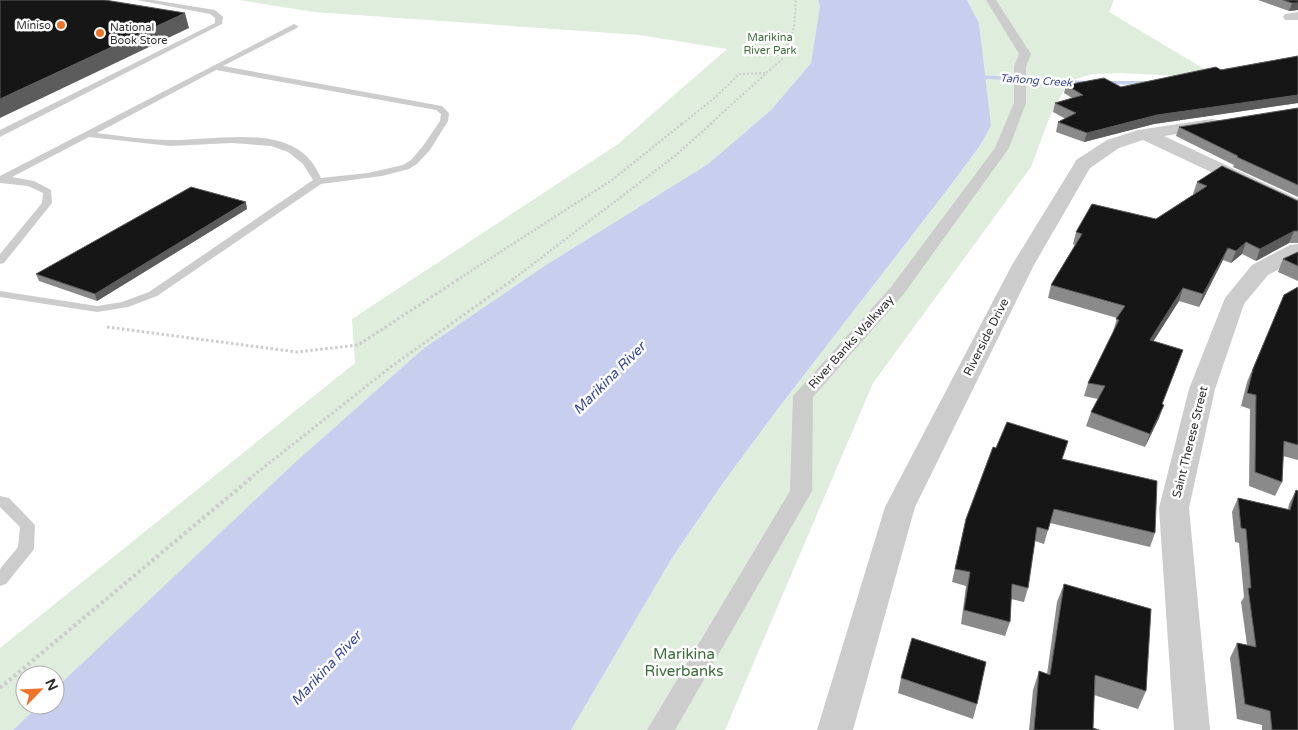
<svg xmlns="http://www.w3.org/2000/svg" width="1298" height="730" font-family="'Varela Round',sans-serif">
	<rect width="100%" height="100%" fill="#fff"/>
	<path fill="#deeddc" d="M239 0H818L820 6 811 63 771 110 708 164 546 265 424 348 291 466 55 690V675H25V705H39L13 730H0V648L355 363 352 319 618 144 727 49 639 35 314 12Z
		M967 0H1114L1109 12 1211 73 1179 76 1122 73 1093 74 1069 81 1050 116 1031 167 873 383 725 730H571L672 558 723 483 777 410 947 190 979 147 990 126 979 23Z"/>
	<path fill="#c7ceee" d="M818 0H967L979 23 991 126 979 147 947 190 777 410 723 483 672 558 571 730H13L39 705H55V689L291 466 424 348 546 265 708 164 771 110 811 63 820 6Z"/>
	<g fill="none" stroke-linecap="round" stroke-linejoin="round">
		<path fill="#c7ceee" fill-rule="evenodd" d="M975 75 1087 81 1090 83 1087 85 973 78 972 77Z
			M1102 81H1149L1152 83 1149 85 1100 84 1099 83Z"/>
		<path stroke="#ccc" stroke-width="2" stroke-dasharray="2 2" stroke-linecap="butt" d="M682 124 718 95 739 74 766 73
			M710 124 782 59 794 28 796 0"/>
		<path stroke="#ccc" stroke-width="2.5" stroke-dasharray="2 2" stroke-linecap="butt" d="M457 280 612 180 683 123
			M512 280 676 155 712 123"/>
		<path stroke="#ccc" stroke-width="3" stroke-dasharray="2.5 2.5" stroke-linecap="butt" d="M107 327 297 352 358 345 459 279
			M249 479 392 366 514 279"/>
		<path stroke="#ccc" stroke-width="4" stroke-dasharray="3 3" stroke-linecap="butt" d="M0 688 251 478"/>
		<path fill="#ccc" fill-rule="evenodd" d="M137 0H153L215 10 223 17 222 24 0 137V130L215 23V18L210 14Z
			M294 24 298 26 297 28 223 66 442 106 449 113 448 121 430 150 417 164 409 169 382 176 321 184 157 296 128 307 97 312 0 297V291L97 306 122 302 149 292 313 180 303 164 288 152 271 146 232 143 170 146 89 137 12 177 34 181 51 190 52 203 4 263 0 264V254L42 203 43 193 28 186 0 183V176ZM216 70 436 110 441 114 440 121 423 146 411 160 403 165 368 173 321 178C318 172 315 166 311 161 281 124 212 141 170 140 146 140 121 136 97 133Z
			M0 496 9 498 35 525 34 549 31 553 6 584 0 586V569L18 547 20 527 0 507Z"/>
		<path fill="#ccc" fill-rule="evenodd" d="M986 0H996L1031 54 1026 67V103L1009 148 903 295 813 397 812 491 675 730H647L790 491 793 396 891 287 995 148 1014 103V67L1019 54Z"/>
		<path fill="#ccc" fill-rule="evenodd" d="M1298 12V20H1285L1283 17 1285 14Z
			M1212 119 1218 120 1221 124 1218 128 1164 136 1298 199V213L1143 140 1119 148 1090 168 1034 265 915 507 853 730H817L885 507 1012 265 1074 164 1076 160 1107 140 1138 130Z
			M1298 244V259L1268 275 1244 304 1215 389 1189 508 1210 730H1174L1159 508 1189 389 1225 298 1252 265 1290 245Z"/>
	</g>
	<path fill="#8a8a8a" d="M1258 0H1298V10L1289 11Z
		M1298 56V103L1154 124 1084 142 1056 132 1058 122 1066 119 1053 112 1055 103 1072 98 1064 93 1066 85 1121 87Z
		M1298 108V197L1233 167 1234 165 1176 136 1179 127Z
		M1197 182 1298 201V243H1289L1256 261 1242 254 1231 263 1223 260 1199 307 1179 301 1153 341 1178 363 1162 404 1159 418 1145 447 1086 426 1091 412 1098 399 1084 396 1088 383 1113 332 1117 318 1048 298 1051 285 1075 245 1073 244 1076 232 1156 219 1194 194H1193Z
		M247 209 97 301 39 281 36 274Z
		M1298 252V281L1278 272 1283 259Z
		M1298 287V460L1283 456 1282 482 1275 496 1249 486 1250 409 1241 406 1247 382 1284 295Z
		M996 448 1062 459 1155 533 1150 547 1050 523 1044 544 1035 541 1028 588 1024 602 1011 599 1010 622 1005 636 961 624 966 586 952 582 966 519Z
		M1296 490 1298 730H1262V725L1237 719 1230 658 1237 643 1247 645 1241 602 1244 597 1239 543 1235 542 1232 512 1238 498 1288 509 1289 504Z
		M1064 584 1146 691 1138 709 1094 695 1093 728 1099 730H1029L1033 690 1039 671 1047 674 1057 602Z
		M901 678 977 704 973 719 898 693Z"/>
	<path fill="#5c5c5c" d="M1292 3H1298V10L1289 11Z
		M185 13 189 28 0 118V99Z
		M1298 95V103L1154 124 1084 142 1087 133 1157 115Z
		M246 202 247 209 97 301 95 294Z
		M1294 231 1289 243 1256 261 1260 249Z
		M1246 242 1242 254 1231 263 1236 251Z
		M1228 248 1223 260 1199 307 1203 294Z
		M1183 288 1179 301 1146 353 1150 340Z
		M1164 405 1159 418 1145 447 1150 434Z"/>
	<path fill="#161616" stroke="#5c5c5c" d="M0 0H105L185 13 0 99Z
		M1283 0H1298V3H1292Z
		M1298 56V95L1157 115 1087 133 1058 122 1076 113 1055 103 1083 95 1066 85 1104 78 1121 87 1216 67 1221 70Z
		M1298 108V185L1237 157 1238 156 1179 127Z
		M1222 166 1298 201V231H1294L1260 249 1246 242 1236 251 1228 248 1203 294 1183 288 1150 340 1183 350 1162 404 1164 405 1150 434 1091 412 1105 386 1088 383 1119 320 1116 319 1125 306 1051 285 1082 234 1076 232 1092 204 1156 219 1207 186 1197 182Z
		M191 187 246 202 95 294 36 274Z
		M1298 252V266L1283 259Z
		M1298 287V445L1284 441 1282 482 1255 472 1256 395 1247 393 1253 369 1284 295Z
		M1007 422 1068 441 1062 459 1157 481 1155 533 1054 509 1048 530 1037 527 1028 588 1012 584 1010 622 964 610 970 572 955 569 966 519 993 447 996 448Z
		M1296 490 1298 491V730H1272L1270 711 1245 704 1237 643 1256 647 1248 588H1251L1246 529 1241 528 1238 498 1290 510Z
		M1064 584 1151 609 1146 691 1095 675 1093 728 1099 730H1034L1039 671 1050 675Z
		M912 638 986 662 977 704 901 678Z"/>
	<g fill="#ee7229" stroke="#fff" stroke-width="2">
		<circle cx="61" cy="25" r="5"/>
		<circle cx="100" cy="33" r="5"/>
	</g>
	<g text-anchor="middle" stroke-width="5" stroke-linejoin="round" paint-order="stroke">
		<g font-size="11" fill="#2f2f2f" stroke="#fff" text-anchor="end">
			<text x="51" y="29">Miniso</text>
			<text x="110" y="31" text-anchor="start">National<tspan x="110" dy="13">Book Store</tspan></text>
		</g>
		<g font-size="11" fill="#3b6d3a" stroke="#fff">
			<text x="770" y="41">Marikina<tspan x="770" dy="13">River Park</tspan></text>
		</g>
		<g font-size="11" font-style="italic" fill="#394895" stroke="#fff">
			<text transform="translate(1036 80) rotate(4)" y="4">Tañong Creek</text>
		</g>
		<g font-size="12" fill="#2f2f2f" stroke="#fff">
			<text transform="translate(986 337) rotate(-63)" y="4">Riverside Drive</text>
			<text transform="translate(851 342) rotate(-48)" y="4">River Banks Walkway</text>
			<text transform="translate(1190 442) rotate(-76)" y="4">Saint Therese Street</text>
		</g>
		<g font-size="14" font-style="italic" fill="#394895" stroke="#fff">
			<text transform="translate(609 378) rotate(-45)" y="5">Marikina River</text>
			<text transform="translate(326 668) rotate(-47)" y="5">Marikina River</text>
		</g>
		<g font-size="15" fill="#3b6d3a" stroke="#fff">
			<text x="684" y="659">Marikina<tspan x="684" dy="17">Riverbanks</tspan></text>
		</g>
	</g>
	<g transform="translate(40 690) rotate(66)"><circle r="24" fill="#ffffff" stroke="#acacac"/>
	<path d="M0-4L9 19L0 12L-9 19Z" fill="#ee7229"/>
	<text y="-8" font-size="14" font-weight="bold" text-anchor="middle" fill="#2f2f2f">N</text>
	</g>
</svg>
